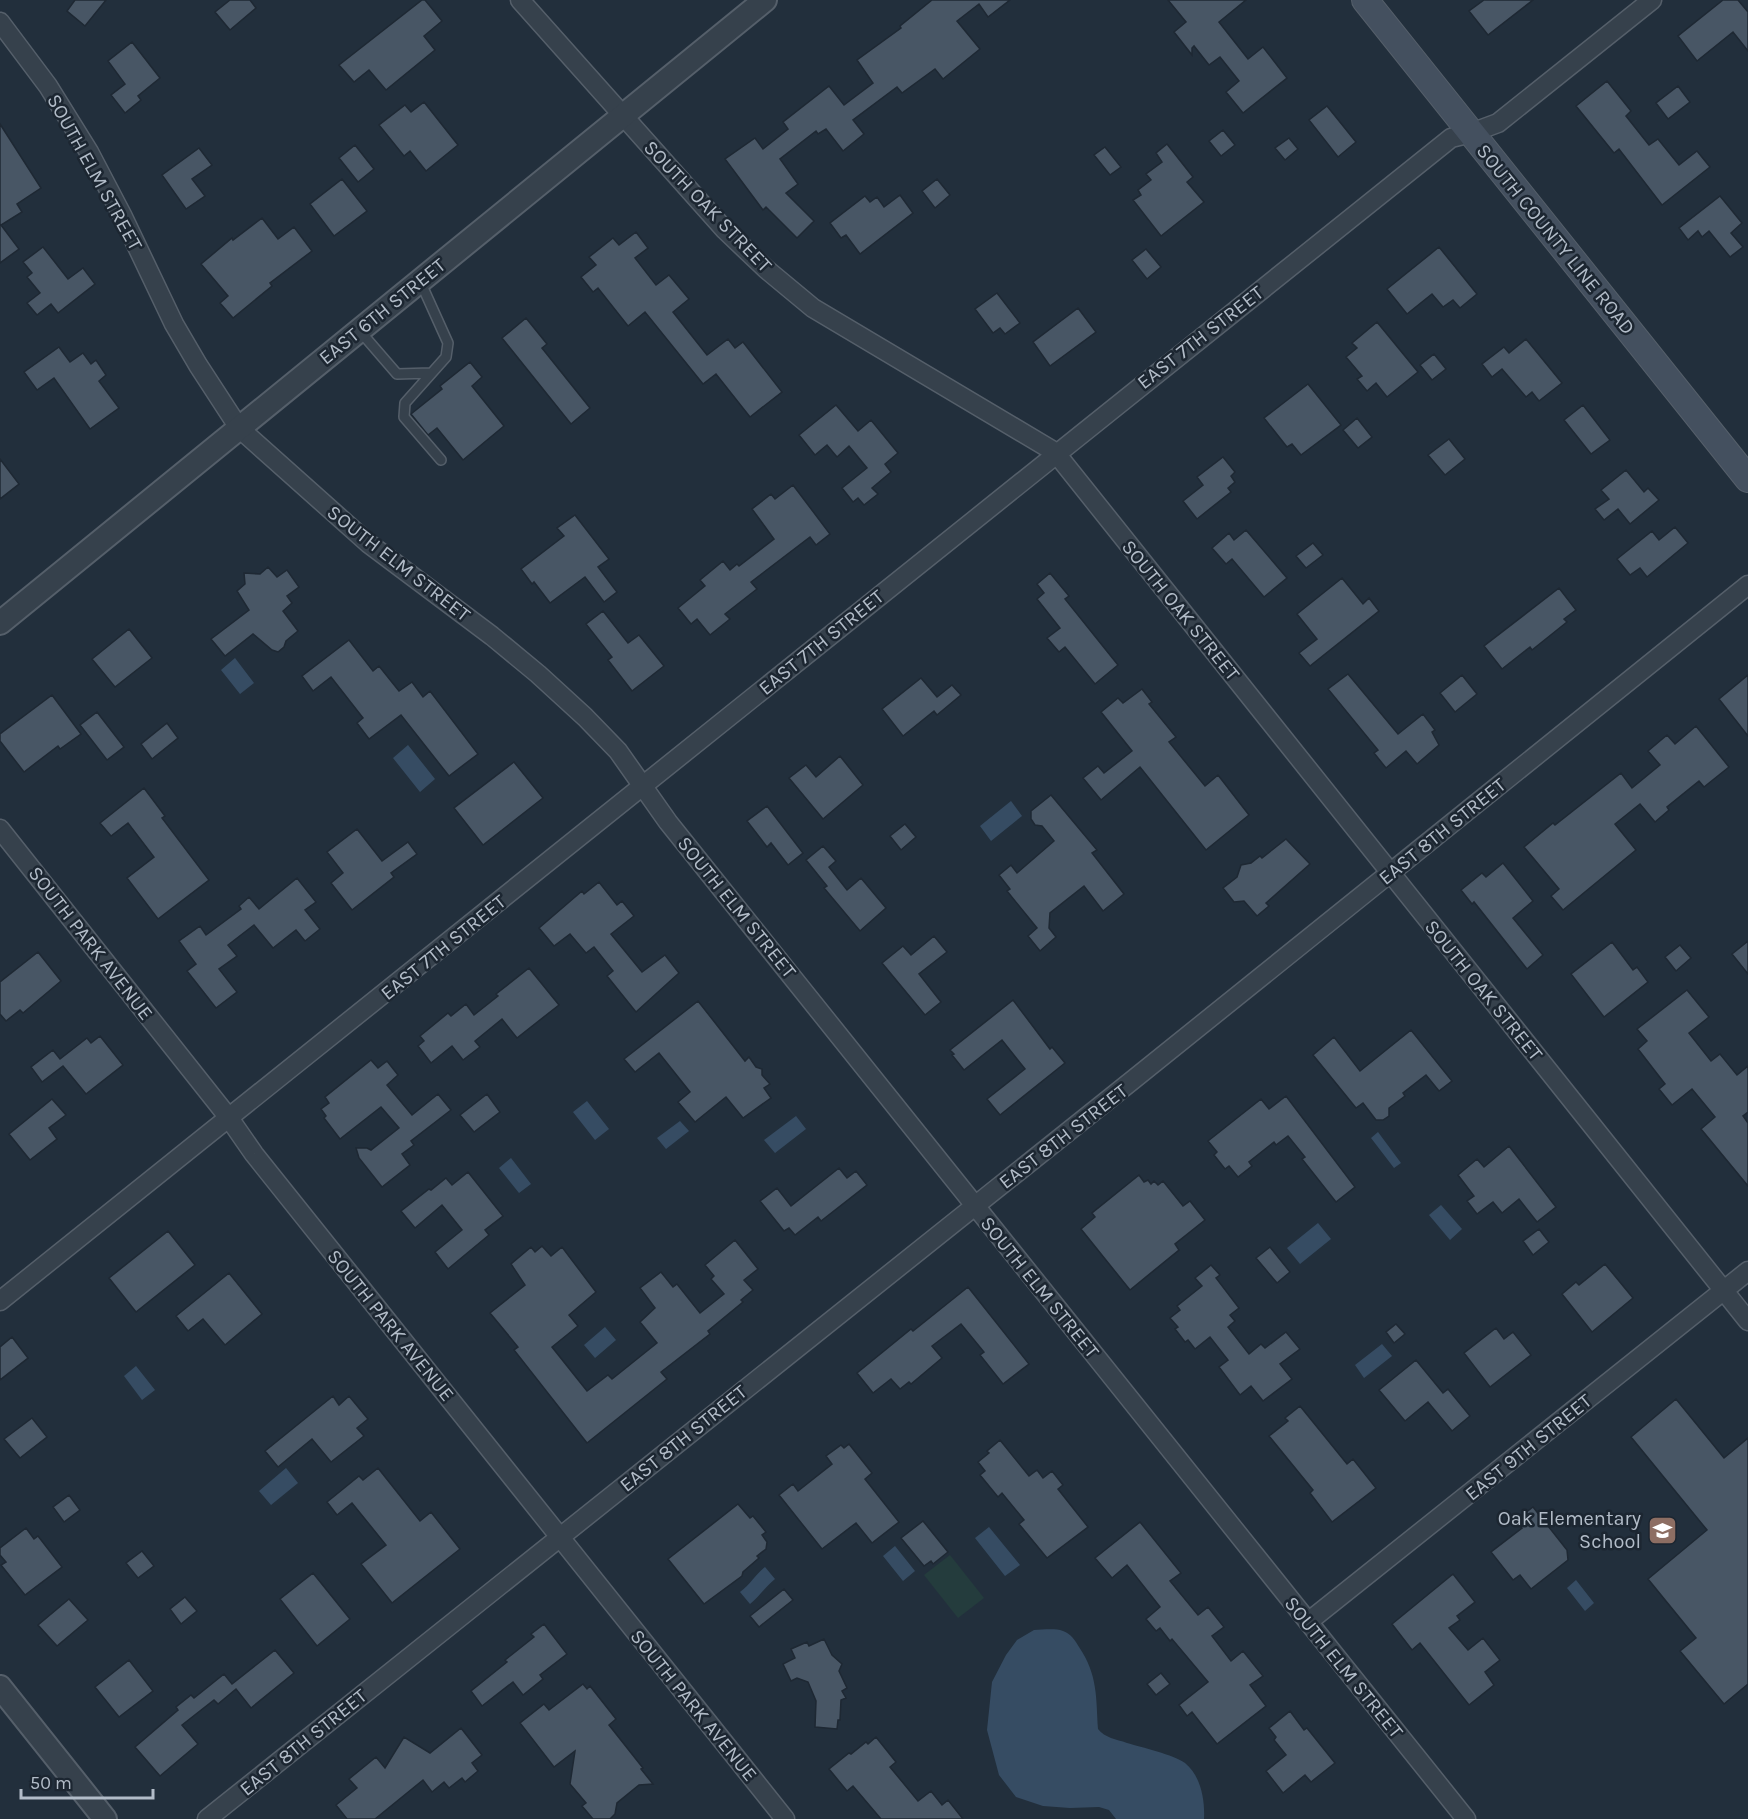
<svg xmlns="http://www.w3.org/2000/svg" width="1748" height="1819" font-family="Karla,sans-serif">
	<rect width="100%" height="100%" fill="#222f3c"/>
	<path fill="#243c3d" d="M950 1555 984 1598 958 1618 924 1575Z"/>
	<path fill="#364c63" d="M235 658 254 683 240 694 221 670Z
		M408 745 435 779 420 792 393 758Z
		M1011 801 1022 816 991 841 980 826Z
		M587 1101 609 1129 595 1140 573 1112Z
		M796 1116 806 1129 775 1153 764 1140Z
		M680 1121 689 1131 666 1149 657 1138Z
		M1378 1132 1401 1163 1394 1168 1371 1138Z
		M511 1158 531 1184 519 1193 499 1168Z
		M1441 1205 1462 1229 1450 1240 1429 1215Z
		M1318 1223 1331 1239 1300 1264 1287 1248Z
		M605 1327 616 1340 595 1358 584 1345Z
		M1382 1344 1392 1356 1364 1378 1355 1365Z
		M136 1366 155 1390 142 1400 124 1376Z
		M286 1468 298 1483 271 1505 259 1491Z
		M989 1527 1020 1565 1005 1576 975 1538Z
		M895 1546 915 1571 903 1581 883 1556Z
		M765 1567 775 1579C765 1587 760 1596 750 1604L740 1592C751 1584 755 1575 765 1567Z
		M1576 1580 1594 1603 1585 1611 1567 1588Z
		M1034 1630C1043 1630 1054 1628 1063 1631 1071 1634 1075 1640 1079 1647 1098 1675 1096 1698 1098 1729 1105 1738 1116 1739 1127 1743 1141 1747 1174 1755 1185 1763 1201 1776 1205 1800 1204 1819H1116L1109 1810 1099 1807 1070 1808 1043 1806 1016 1797 999 1775 987 1730 992 1682 1006 1655 1017 1640Z"/>
	<path fill="#485665" stroke="#1e2833" stroke-width="1.5" d="M75 0H106L85 26 67 11Z
		M230 0H250L256 8 230 30 215 12Z
		M422 0H425L442 21 424 36 435 50 386 90 369 70 354 82 339 65Z
		M932 0H1010L988 17 979 4 957 21 980 49 943 79 935 69 902 93 897 87 853 120 864 134 843 151 826 129 818 134 816 131 780 159 798 184 786 193 814 221 797 238 766 207 763 210 725 159 755 138 763 149 788 129 783 122 829 86 844 105 873 83 857 60 901 28 900 26Z
		M1168 0H1246L1219 22 1248 59 1263 47 1287 78 1243 113 1226 92 1239 81 1220 57 1209 65 1194 46 1192 48V55L1174 32 1186 22Z
		M1484 0H1533L1488 35 1469 11Z
		M1723 0H1738L1748 12V51L1733 32 1697 61 1678 36Z
		M132 42 160 78 138 96 141 100 125 113 111 95 125 84 108 61Z
		M1607 81 1631 111 1626 116 1649 145 1658 139 1679 165 1697 151 1710 167 1662 205 1619 149 1614 153 1576 106Z
		M1678 86 1690 102 1668 119 1656 103Z
		M424 102 458 145 426 171 410 151 404 156 379 125 405 105 411 112Z
		M1327 106 1356 142 1338 157 1309 120Z
		M0 124 41 188 17 204 22 212 1 225 19 249 0 263Z
		M1223 130 1235 145 1221 156 1209 141Z
		M1289 138 1298 149 1285 160 1275 148Z
		M1167 144 1193 177 1187 182 1204 202 1161 236 1133 200 1141 195 1138 190 1151 180 1146 174 1162 162 1156 153Z
		M355 145 374 169 358 182 339 158Z
		M1105 147 1121 167 1110 175 1094 155Z
		M199 148 212 165 192 179 205 196 186 209 162 175Z
		M342 179 367 211 334 236 310 204Z
		M937 179 950 195 935 208 922 191Z
		M900 195 913 213 860 254 846 235 841 238 830 223 865 196 870 202 877 197 884 207Z
		M1720 196 1742 223 1731 233 1743 247 1730 257 1709 231 1702 237 1698 231 1688 240 1679 228Z
		M262 218 278 239 294 227 312 251 270 283 272 286 233 318 220 303 228 296 201 264 232 238 233 240Z
		M636 232 648 248 635 258 656 285 669 275 689 299 673 312 707 355 728 339 735 348 743 342 782 392 750 417 716 374 703 384 645 312 628 326 598 288 593 292 581 277 596 265 589 257 613 238 619 245Z
		M43 247 68 279 83 268 95 284 58 313 51 304 37 315 27 303 40 293 27 277 32 273 23 262Z
		M1439 247 1477 294 1460 308 1453 300 1443 307 1432 294 1407 314 1387 289Z
		M1146 249 1161 267 1147 279 1132 260Z
		M997 293 1020 323 1005 334 1000 328 993 333 975 309Z
		M1078 308 1096 332 1050 366 1033 342Z
		M526 318 547 344 542 348 590 408 571 424 502 338Z
		M1377 322 1418 372 1387 397 1376 383 1367 391 1357 379 1362 376 1346 357 1357 348 1352 343Z
		M1526 339 1562 383 1539 401 1532 392 1526 397 1502 369 1492 377 1482 364 1504 347 1509 353Z
		M59 347 70 362 83 353 91 364 96 360 106 375 99 381 119 408 90 429 54 378 37 390 24 372Z
		M1434 354 1446 369 1432 380 1420 365Z
		M470 362 482 377 472 386 504 426 463 460 437 428 428 435 411 414 442 389 440 386Z
		M1308 384 1341 425 1301 455 1292 444 1287 447 1264 418Z
		M836 405 858 431 871 420 898 453 885 464 891 472 872 488 878 494 864 505 858 498 853 502 842 488 867 468 849 446 837 457 827 445 815 455 799 435Z
		M1583 405 1610 440 1591 454 1564 420Z
		M1357 418 1372 437 1358 448 1343 430Z
		M1449 439 1465 459 1445 475 1428 455Z
		M1223 457 1235 472 1231 476 1235 482 1228 488 1231 492 1197 519 1183 501 1203 485 1197 477Z
		M0 459 19 484 0 499Z
		M1626 470 1644 492 1648 488 1659 500 1630 524 1618 509 1604 520 1595 509 1609 499 1601 490Z
		M793 485 830 534 816 545 810 537 751 582 757 589 725 614 730 619 710 635 697 619 691 624 678 608 705 586 700 580 723 561 730 570 737 564 739 566 774 539 752 509 771 494 775 499Z
		M575 515 609 559 598 567 617 592 604 602 585 577 550 603 534 582 532 584 521 569 564 536 557 528Z
		M1675 527 1688 543 1647 577 1640 568 1630 575 1617 559 1652 531 1659 540Z
		M1246 530 1287 578 1264 597 1232 559 1226 564 1212 548 1229 533 1234 540Z
		M1313 543 1323 555 1306 568 1296 556Z
		M268 567 277 577 287 570 299 587 287 596 292 603 283 611 298 631 286 641 284 647 278 652 272 650 253 634 225 656 211 639 249 610 237 591 245 584 244 573 260 574Z
		M1050 573 1069 596 1065 599 1118 665 1095 684 1065 647 1059 652 1047 638 1060 628 1037 599 1044 593 1037 584Z
		M1342 578 1363 604 1369 598 1379 611 1310 666 1299 653 1317 639 1297 614Z
		M1559 588 1576 610 1564 619 1567 622 1532 650 1530 647 1502 669 1484 646Z
		M603 611 628 643 639 635 664 666 632 691 608 660 612 657 586 624Z
		M129 629 152 658 115 687 92 659Z
		M349 640 373 671 379 666 399 691 412 682 423 697 430 691 478 754 449 776 401 715 369 739 357 723 363 718 331 677 313 691 302 676Z
		M1348 674 1398 734 1423 714 1435 730 1432 732 1439 745 1417 764 1406 751 1386 768 1374 753 1378 750 1328 689Z
		M1462 675 1477 694 1455 712 1440 693Z
		M1748 675V736L1719 699Z
		M921 678 937 697 952 685 961 695 937 715 934 711 903 736 882 709Z
		M1142 689 1152 702 1149 704 1176 737 1169 742 1205 786 1218 775 1249 815 1206 850 1140 767 1101 800 1083 778 1098 766 1104 773 1132 751 1101 712 1118 698 1123 703Z
		M52 695 81 734 60 749 58 746 24 772 0 741V734Z
		M97 712 124 747 107 760 80 725Z
		M167 723 178 738 152 759 141 744Z
		M1696 726 1729 767 1704 787 1699 781 1667 807 1669 810 1655 822 1640 804 1615 824 1636 850 1563 910 1551 896 1559 889 1524 847 1553 823 1555 825 1621 773 1632 788 1660 765 1648 751 1667 735 1675 744Z
		M840 756 863 785 823 819 789 778 806 765 816 777Z
		M514 762 543 798 483 845 454 808Z
		M144 788 165 816 162 818 209 880 158 919 127 878 154 857 128 823 111 836 100 823Z
		M1051 795 1097 850 1092 853 1124 894 1103 911 1084 886 1050 913 1049 928 1056 937 1040 951 1028 936 1037 928 1007 891 1010 889 999 875 1011 865 1017 873 1054 841 1042 826 1035 825 1031 819V811Z
		M767 806 803 853 788 865 771 843 767 847 747 821Z
		M905 824 916 837 901 850 890 836Z
		M357 829 382 861 408 842 417 854 391 873 394 877 352 910 331 883 343 873 327 852Z
		M1286 839 1310 864 1266 903 1269 906 1257 916 1244 901 1234 902 1223 888 1237 877 1241 865 1251 863 1260 856 1262 858Z
		M823 846 836 861 829 867 847 890 861 878 886 908 860 931 824 888 827 886 806 860Z
		M1503 863 1533 901 1513 918 1543 955 1527 969 1474 902 1472 904 1461 890 1482 873 1486 877Z
		M297 878 316 902 305 910 320 929 305 941 296 930 273 948 254 925 228 945 237 956 219 969 237 992 216 1008 187 971 196 964 179 941 200 926 206 935 241 909 239 906 249 897 259 909Z
		M599 882 617 905 622 901 634 916 611 934 642 972 665 955 679 973 636 1012 607 976 613 971 594 947 586 953 570 934 554 946 539 928 582 891 584 894Z
		M934 936 947 952 919 974 941 1002 925 1015 882 963 903 946 911 955Z
		M1748 941V974L1732 954Z
		M1612 942 1633 970 1637 967 1648 982 1604 1017 1571 974Z
		M1680 945 1691 958 1676 971 1665 957Z
		M38 952 61 981 23 1013 20 1010 6 1021 0 1014V982Z
		M529 968 559 1005 517 1038 502 1019 475 1041 480 1047 463 1060 452 1046 431 1063 418 1046 424 1041 420 1036 448 1013 451 1016 466 1004 474 1015 498 996 496 994Z
		M1687 990 1709 1017 1689 1033 1711 1061 1720 1054 1737 1075 1748 1066V1112L1743 1116 1748 1123V1186L1701 1129 1715 1117 1692 1089 1672 1105 1659 1089 1665 1084 1638 1049 1647 1041 1637 1029Z
		M1013 1000 1050 1049 1052 1047 1065 1063 1000 1115 987 1099 1025 1069 1002 1040 964 1070 952 1055 954 1054 950 1050Z
		M698 1001 745 1061 749 1057 756 1067 762 1069V1075L770 1084 764 1088 771 1098 743 1118 726 1097 695 1122 678 1102 690 1092 659 1053 635 1072 624 1059Z
		M1411 1030 1452 1081 1439 1091 1426 1075 1403 1093 1405 1096 1389 1108V1116L1383 1120H1376L1363 1103 1356 1108 1313 1055 1334 1037 1360 1071Z
		M100 1036 123 1065 86 1094 63 1066 42 1082 31 1067 53 1050 60 1059 87 1038 91 1043Z
		M371 1060 378 1068 387 1061 398 1075 387 1085 412 1115 438 1094 451 1110 411 1141 414 1145 402 1154 410 1165 382 1187 359 1158 356 1148H367L371 1150 399 1128 381 1107 340 1139 324 1118 326 1116 321 1109 329 1103 325 1097Z
		M487 1094 500 1112 474 1132 460 1115Z
		M1286 1096 1355 1187 1336 1202 1302 1159 1305 1157 1288 1136 1276 1145 1274 1142 1249 1162 1252 1166 1238 1177 1229 1166 1225 1169 1214 1155 1217 1152 1208 1141 1261 1099 1269 1109Z
		M52 1099 66 1115 49 1128 57 1139 30 1160 9 1134Z
		M1509 1146 1556 1207 1537 1222 1519 1199 1502 1213 1493 1202 1477 1214 1467 1201 1474 1196 1458 1175 1477 1159 1484 1167Z
		M839 1168 847 1178 856 1171 867 1185 821 1221 818 1217 795 1235 789 1228 784 1231 760 1201 777 1188 791 1206Z
		M468 1172 503 1216 485 1230 489 1235 448 1269 435 1252 462 1230 442 1205 415 1228 401 1211 429 1189 431 1190 446 1178 452 1185Z
		M1139 1175 1144 1182 1148 1180 1151 1184 1154 1181 1158 1185 1163 1181 1183 1206 1190 1201 1205 1220 1175 1244 1179 1250 1130 1290 1081 1229 1095 1217 1092 1213Z
		M1539 1229 1549 1242 1533 1255 1523 1241Z
		M168 1231 195 1265 136 1312 109 1278Z
		M735 1240 758 1269 744 1280 753 1290 741 1300 743 1302 708 1331 710 1334 661 1372 667 1379 587 1443 514 1350 518 1347 490 1313 525 1285 511 1264 531 1247 535 1252 542 1246 551 1256 562 1247 596 1292 569 1315 578 1326 552 1347 587 1391 608 1375 612 1379 657 1343 640 1322 655 1308 640 1288 661 1272 673 1287 677 1284 700 1313 724 1294 711 1279 714 1276 705 1265Z
		M1270 1247 1290 1272 1277 1283 1256 1258Z
		M1605 1264 1633 1298 1592 1332 1562 1294 1576 1282 1579 1285Z
		M1211 1265 1220 1275 1216 1278 1239 1308 1230 1315 1235 1321 1228 1327 1249 1354 1261 1344 1265 1348 1286 1332 1300 1349 1280 1364 1292 1379 1263 1401 1251 1386 1240 1395 1219 1367 1228 1360 1210 1337 1195 1349 1188 1340 1185 1342 1175 1329 1178 1327 1170 1318 1180 1310 1177 1306 1202 1286 1195 1278Z
		M229 1273 262 1314 225 1345 203 1319 188 1331 176 1316Z
		M968 1287 1029 1364 1003 1384 980 1355 984 1352 961 1324 932 1346 942 1358 911 1384 909 1382 900 1389 891 1379 873 1393 857 1373 911 1329 913 1331Z
		M1396 1324 1405 1334 1394 1343 1386 1332Z
		M1496 1328 1504 1339 1513 1332 1531 1355 1490 1387 1464 1353Z
		M12 1337 28 1358 0 1380V1347Z
		M1416 1360 1443 1393 1448 1389 1470 1416 1452 1431 1428 1402 1405 1421 1379 1390Z
		M333 1396 339 1405 349 1396 368 1419 357 1428 364 1436 331 1462 312 1439 278 1467 265 1451Z
		M1676 1399 1724 1458 1748 1438V1684L1724 1704 1680 1651 1696 1638 1648 1579 1707 1530 1631 1437Z
		M1300 1406 1347 1464 1353 1459 1376 1488 1332 1522 1310 1493 1313 1490 1269 1436 1288 1421 1285 1418Z
		M32 1418 47 1437 20 1458 4 1439Z
		M1000 1440 1029 1476 1037 1470 1043 1478 1052 1471 1063 1485 1058 1489 1088 1527 1047 1558 1019 1524 1024 1520 1002 1493 998 1497 980 1475 985 1471 978 1462 989 1453 987 1451Z
		M849 1444 872 1473 865 1479 899 1522 872 1543 856 1523 822 1549 779 1495 793 1484 798 1491 832 1464 826 1456 841 1445 844 1448Z
		M378 1468 420 1521 431 1512 460 1549 392 1603 361 1564 386 1545 352 1503 337 1515 327 1502 359 1476 363 1480Z
		M69 1495 80 1510 64 1522 53 1507Z
		M738 1504 750 1518 753 1516 766 1532 762 1535 767 1542 766 1549 757 1556 759 1558 743 1572 742 1576 704 1604 668 1559Z
		M1533 1507 1567 1550 1568 1560 1531 1589 1520 1575 1513 1580 1491 1552 1522 1528 1516 1520Z
		M923 1521 948 1552 933 1564 931 1561 924 1566 901 1538Z
		M1140 1522 1181 1573 1170 1581 1198 1615 1208 1607 1224 1627 1212 1636 1231 1661 1243 1651 1263 1676 1250 1685 1266 1706 1217 1744 1192 1712 1187 1716 1179 1705 1208 1682 1172 1639 1170 1641 1160 1628 1156 1631 1146 1619 1160 1607 1127 1565 1112 1578 1095 1558Z
		M26 1528 34 1539 38 1536 62 1567 25 1595 1 1565 6 1562 0 1555V1548Z
		M142 1551 154 1566 138 1578 126 1563Z
		M313 1573 350 1619 317 1646 280 1599Z
		M1453 1574 1475 1602 1457 1616 1460 1620 1449 1628 1468 1650 1483 1638 1500 1660 1485 1672 1494 1685 1469 1705 1420 1643 1412 1650 1392 1624Z
		M784 1589 793 1600 759 1627 750 1616Z
		M185 1597 197 1611 181 1624 170 1609Z
		M69 1599 88 1620 57 1646 38 1625Z
		M544 1624 567 1654 540 1675 543 1679 523 1695 513 1682 482 1706 471 1691 507 1662 505 1660 534 1637 531 1634Z
		M824 1639 832 1655 842 1664 839 1671 847 1688 842 1691 846 1698 841 1700 840 1720H838L837 1729 815 1727 816 1701 808 1682 797 1678 791 1681 783 1664 795 1658 791 1649 807 1642 809 1646Z
		M275 1650 294 1673 251 1708 236 1689 218 1704 214 1700 182 1725 198 1744 160 1776 135 1747 178 1710 176 1707 191 1695 194 1698 224 1674 232 1684Z
		M129 1660 153 1691 119 1717 95 1687Z
		M1161 1673 1170 1684 1156 1695 1147 1684Z
		M583 1684 587 1689 590 1686 616 1719 609 1725 643 1768 641 1769 653 1784 639 1785 617 1803 615 1814 610 1819H593L582 1806 586 1803 570 1784 575 1751 554 1767 520 1723 544 1704 549 1710Z
		M1290 1711 1304 1730 1307 1728 1335 1763 1311 1782 1305 1775 1283 1793 1266 1771 1286 1755 1274 1740 1276 1737 1269 1728Z
		M461 1728 482 1755 472 1763 478 1771 465 1782 462 1778 449 1788 444 1782 432 1792 423 1780 375 1819H347L336 1805 357 1788 349 1779 376 1757 385 1768 404 1737 430 1753Z
		M876 1737 896 1762 890 1767 918 1801 931 1791 942 1805 948 1800 963 1819H881L853 1786 847 1791 829 1769 849 1753 851 1754 866 1742 868 1744Z"/>
	<g fill="none" stroke-linecap="round" stroke-linejoin="round">
		<defs>
			<path id="service" d="M420 281 448 343 446 357 405 403 404 417 441 460
				M359 330 397 374 431 373"/>
			<path id="minor" d="M520 0 725 230 766 269 813 308 1055 452 1748 1321
				M0 22 48 86 89 152 122 215 174 324 198 365 239 428 368 543 492 636 538 674 585 717 618 751 668 822 1466 1819
				M0 829 229 1118 254 1154 785 1819
				M0 1301C484 914 965 523 1451 138L1471 133 1498 123 1652 0
				M1308 1622 1748 1271
				M207 1819 1134 1079 1748 585"/>
			<path id="tertiary" d="M0 623 765 0
				M0 1687 105 1819"/>
			<path id="secondary" d="M1365 0 1748 479"/>
		</defs>
		<use href="#service" stroke="#555f6a" stroke-width="12"/>
		<use href="#minor" stroke="#555f6a" stroke-width="21"/>
		<use href="#tertiary" stroke="#555f6a" stroke-width="26"/>
		<use href="#secondary" stroke="#555f6a" stroke-width="28"/>
		<use href="#service" stroke="#36414c" stroke-width="9"/>
		<use href="#minor" stroke="#36414c" stroke-width="18"/>
		<use href="#tertiary" stroke="#36414c" stroke-width="22"/>
		<use href="#secondary" stroke="#44505f" stroke-width="26"/>
	</g>
	<defs>
		<symbol id="school-square" viewBox="-11 -11 22 22"><rect x="-9" y="-9" width="18" height="18" rx="4" fill="#8d6e63" stroke="#1c2631"/><path d="M0-5L7-2L0 1L-7-2ZM-4 1L0 2.5L4 1V4Q0 6-4 4Z" fill="#fff"/></symbol>
	</defs>
	<g fill-rule="evenodd">
		<use href="#school-square" x="1646" y="1514" width="33" height="33"/>
	</g>
	<g text-anchor="middle" stroke-width="5" stroke-linejoin="round" paint-order="stroke">
		<g font-size="20" fill="#b2bcc8" stroke="#1c2631">
			<text transform="translate(95 172) rotate(61)" y="7">SOUTH ELM STREET</text>
			<text transform="translate(708 206) rotate(46)" y="7">SOUTH OAK STREET</text>
			<text transform="translate(1556 239) rotate(51)" y="7">SOUTH COUNTY LINE ROAD</text>
			<text transform="translate(382 311) rotate(-39)" y="7">EAST 6TH STREET</text>
			<text transform="translate(1200 337) rotate(-38)" y="7">EAST 7TH STREET</text>
			<text transform="translate(399 563) rotate(38)" y="7">SOUTH ELM STREET</text>
			<text transform="translate(1181 610) rotate(51)" y="7">SOUTH OAK STREET</text>
			<text transform="translate(821 642) rotate(-39)" y="7">EAST 7TH STREET</text>
			<text transform="translate(1442 831) rotate(-39)" y="7">EAST 8TH STREET</text>
			<text transform="translate(737 907) rotate(51)" y="7">SOUTH ELM STREET</text>
			<text transform="translate(91 943) rotate(52)" y="7">SOUTH PARK AVENUE</text>
			<text transform="translate(443 947) rotate(-39)" y="7">EAST 7TH STREET</text>
			<text transform="translate(1484 990) rotate(51)" y="7">SOUTH OAK STREET</text>
			<text transform="translate(1063 1136) rotate(-38)" y="7">EAST 8TH STREET</text>
			<text transform="translate(1040 1287) rotate(51)" y="7">SOUTH ELM STREET</text>
			<text transform="translate(391 1325) rotate(51)" y="7">SOUTH PARK AVENUE</text>
			<text transform="translate(683 1438) rotate(-39)" y="7">EAST 8TH STREET</text>
			<text transform="translate(1528 1447) rotate(-39)" y="7">EAST 9TH STREET</text>
			<text transform="translate(1344 1667) rotate(51)" y="7">SOUTH ELM STREET</text>
			<text transform="translate(694 1705) rotate(51)" y="7">SOUTH PARK AVENUE</text>
			<text transform="translate(303 1742) rotate(-39)" y="7">EAST 8TH STREET</text>
		</g>
		<g font-size="20" fill="#b2bcc8" stroke="#1c2631" text-anchor="end">
			<text x="1641" y="1525">Oak Elementary<tspan x="1641" dy="23">School</tspan></text>
		</g>
	</g>
	<path d="M21 1789v9h132v-9" fill="none" stroke="#b2bcc8" stroke-width="3"/>
	<text x="30" y="1789" font-size="18" fill="#b2bcc8" stroke="#1c2631" stroke-width="4.5" paint-order="stroke">50 m</text>
</svg>
